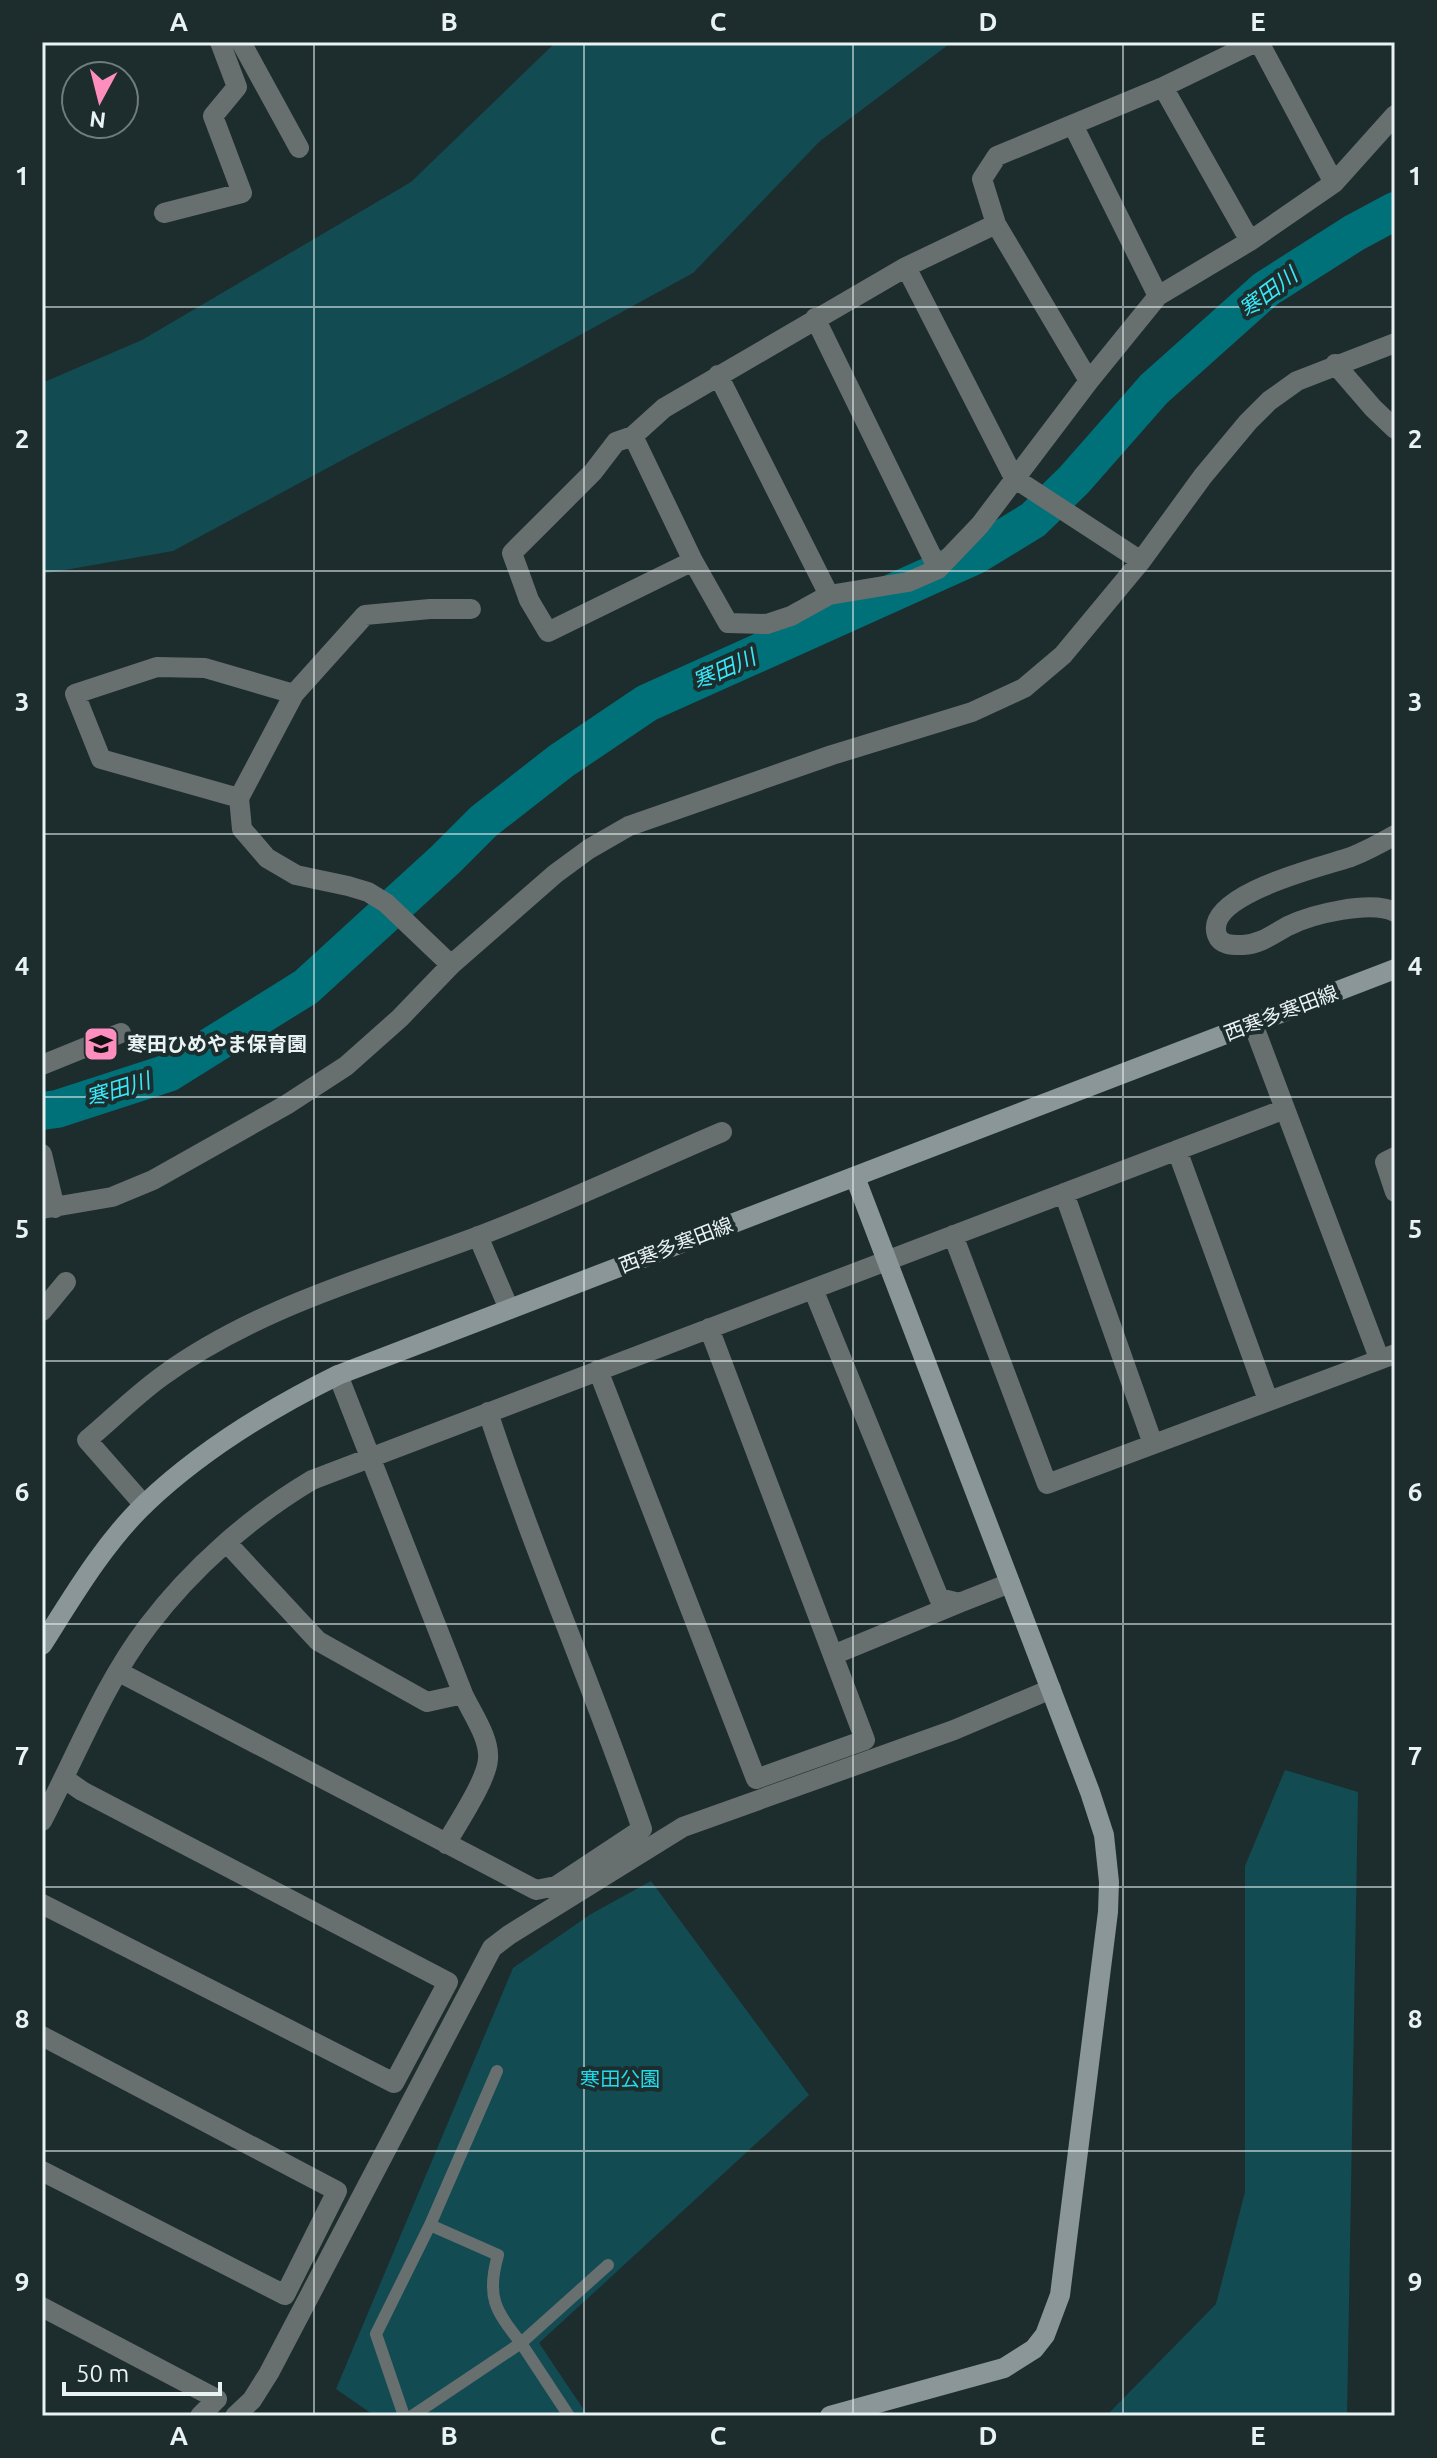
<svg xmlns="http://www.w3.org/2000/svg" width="1437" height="2458" font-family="Ubuntu,'Noto Sans JP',sans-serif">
	<rect width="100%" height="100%" fill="#1d2c2d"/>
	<path fill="#124c52" d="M556 42H952L820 141 693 273 507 375 372 444 173 551 42 574V383L142 340 411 182Z
		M1285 1770 1358 1792 1347 2416H1106L1216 2304 1245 2192V1866Z
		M651 1881 809 2095 539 2343 588 2416H375L336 2389 513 1968 591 1914Z"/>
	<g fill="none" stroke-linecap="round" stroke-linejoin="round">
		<path stroke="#007079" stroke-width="38" d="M42 1111 57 1109 168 1073 306 987 446 859 484 821 561 761 647 703 974 556 1033 520 1074 480 1154 389 1266 289 1354 233 1395 211"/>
		<path stroke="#676f6f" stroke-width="12" d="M404 2416 376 2334 430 2225
			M412 2416 521 2343C495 2310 486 2297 498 2255L430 2225 497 2071
			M569 2416 521 2343 608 2265"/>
		<path stroke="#676f6f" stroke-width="20" d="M241 42 299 148
			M1259 42 1334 183
			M1163 87 1250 241
			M1073 125 1158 296
			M164 213 242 193 213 116 237 87 220 42
			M996 224 1089 381
			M906 267 1014 478 1141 561
			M815 318 938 569
			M1335 364 1373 408 1395 429
			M718 375 829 595
			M633 436 693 561 728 623 767 624 791 616 829 595 908 582 938 569 980 525 1089 381 1158 296 1250 241 1334 183 1395 115
			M693 561 548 632 529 600 512 553 593 472 616 442 633 436 664 408 906 267 996 224 982 179 997 156 1163 87 1256 42
			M239 798 101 759 75 694 157 667 205 668 294 694
			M1395 835C1381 843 1366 851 1351 857 1325 866 1203 894 1217 935 1221 946 1234 945 1243 945 1261 944 1273 934 1288 926 1312 914 1371 900 1395 912
			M451 965 386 903 368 892 348 886 296 875 267 858 242 829 239 798 294 694 365 615 430 609H471
			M1253 1024 1379 1358
			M42 1065 121 1033
			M1177 1150 1268 1400
			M42 1154 55 1208
			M1395 1157 1385 1162 1395 1192
			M1064 1193 1153 1444
			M42 1209 112 1197 153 1180 286 1105 346 1066 400 1018 451 965 555 874 589 849 629 826 832 755 972 712 1024 688 1063 655 1141 561 1203 476 1248 422 1269 401 1297 381 1395 343
			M953 1235 1047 1484 1395 1354
			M478 1236 509 1309
			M813 1289 939 1598 959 1603 1010 1583
			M42 1311 66 1282
			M598 1370 756 1779 865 1740 709 1328
			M338 1375 463 1694C471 1712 490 1738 488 1759 487 1780 457 1824 446 1844
			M144 1505 87 1440C112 1419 135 1396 161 1377 255 1308 369 1277 476 1237 559 1206 640 1167 722 1132
			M227 1543 318 1641 427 1702 463 1694
			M833 1655 959 1603
			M119 1672 536 1890 556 1886 642 1829C594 1689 534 1553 488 1412
			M42 1821C76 1757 103 1685 148 1626 192 1568 250 1517 312 1480L1285 1109
			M42 1904 394 2083 448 1982 82 1791 65 1779
			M42 2036 337 2191 285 2295 42 2171
			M42 2307 217 2399 200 2416
			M235 2416 252 2400 269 2373 492 1948 509 1935 683 1827 954 1730 1051 1689"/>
		<path stroke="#8a9697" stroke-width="20" d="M42 1645C73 1596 104 1543 146 1503 203 1449 269 1409 338 1375L1395 969
			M830 2416 1004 2368 1034 2349 1045 2335 1060 2295 1108 1912 1109 1882 1104 1835 1090 1792 855 1177"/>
	</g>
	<path fill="none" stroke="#eaf3f4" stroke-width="2" stroke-opacity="0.55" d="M314 42V2416M584 42V2416M853 42V2416M1123 42V2416M42 307H1395M42 571H1395M42 834H1395M42 1097H1395M42 1361H1395M42 1624H1395M42 1887H1395M42 2151H1395"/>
	<defs>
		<symbol id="school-square" viewBox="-11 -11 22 22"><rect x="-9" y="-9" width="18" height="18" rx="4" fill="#fd8ebe" stroke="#1d2c2d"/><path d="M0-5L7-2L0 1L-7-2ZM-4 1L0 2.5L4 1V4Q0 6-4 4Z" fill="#111"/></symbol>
	</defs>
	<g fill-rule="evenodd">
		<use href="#school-square" x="81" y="1024" width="40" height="40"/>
	</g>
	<g text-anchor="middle" stroke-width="8" stroke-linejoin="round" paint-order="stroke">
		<g font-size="20" fill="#eaf3f4" stroke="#1d2c2d">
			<text transform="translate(1281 1013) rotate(-21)" y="7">西寒多寒田線</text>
			<text transform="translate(676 1245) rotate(-21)" y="7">西寒多寒田線</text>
		</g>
		<g font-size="20" font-weight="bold" fill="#eaf3f4" stroke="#1d2c2d" text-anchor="start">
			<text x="127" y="1051">寒田ひめやま保育園</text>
		</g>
		<g font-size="20" fill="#1fddec" stroke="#1d2c2d">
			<text x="620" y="2086">寒田公園</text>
		</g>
		<g font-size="22" font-style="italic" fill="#37e9f8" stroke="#1d2c2d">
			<text transform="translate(1268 292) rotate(-37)" y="8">寒田川</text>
			<text transform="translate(724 669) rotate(-24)" y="8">寒田川</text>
			<text transform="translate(118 1089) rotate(-17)" y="8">寒田川</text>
		</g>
	</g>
	<rect width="1437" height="2458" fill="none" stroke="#1d2c2d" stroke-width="88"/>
	<g transform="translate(100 100) rotate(187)"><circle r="38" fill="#1d2c2d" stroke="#6f7c7d" stroke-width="2"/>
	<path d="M0-6L14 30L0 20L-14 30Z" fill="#fd8ebe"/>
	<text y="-12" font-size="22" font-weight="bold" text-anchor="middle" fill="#eaf3f4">N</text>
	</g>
	<path d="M64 2382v12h156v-12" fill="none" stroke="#eaf3f4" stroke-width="4"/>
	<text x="76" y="2382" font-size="24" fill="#eaf3f4" stroke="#1d2c2d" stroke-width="6" paint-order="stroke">50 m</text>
	<rect x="44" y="44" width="1349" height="2370" fill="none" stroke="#eaf3f4" stroke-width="3"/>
	<g font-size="26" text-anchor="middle" font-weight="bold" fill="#eaf3f4">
		<text x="179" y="31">A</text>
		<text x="449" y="31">B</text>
		<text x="718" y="31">C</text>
		<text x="988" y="31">D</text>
		<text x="1258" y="31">E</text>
		<text x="22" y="185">1</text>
		<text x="1415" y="185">1</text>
		<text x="22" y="448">2</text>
		<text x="1415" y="448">2</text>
		<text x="22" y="711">3</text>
		<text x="1415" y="711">3</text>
		<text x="22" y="975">4</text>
		<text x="1415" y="975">4</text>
		<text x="22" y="1238">5</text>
		<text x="1415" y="1238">5</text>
		<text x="22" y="1501">6</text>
		<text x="1415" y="1501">6</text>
		<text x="22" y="1765">7</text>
		<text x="1415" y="1765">7</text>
		<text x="22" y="2028">8</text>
		<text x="1415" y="2028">8</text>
		<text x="22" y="2291">9</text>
		<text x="1415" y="2291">9</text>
		<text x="179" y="2445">A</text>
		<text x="449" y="2445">B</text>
		<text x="718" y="2445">C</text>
		<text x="988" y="2445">D</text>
		<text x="1258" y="2445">E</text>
	</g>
</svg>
